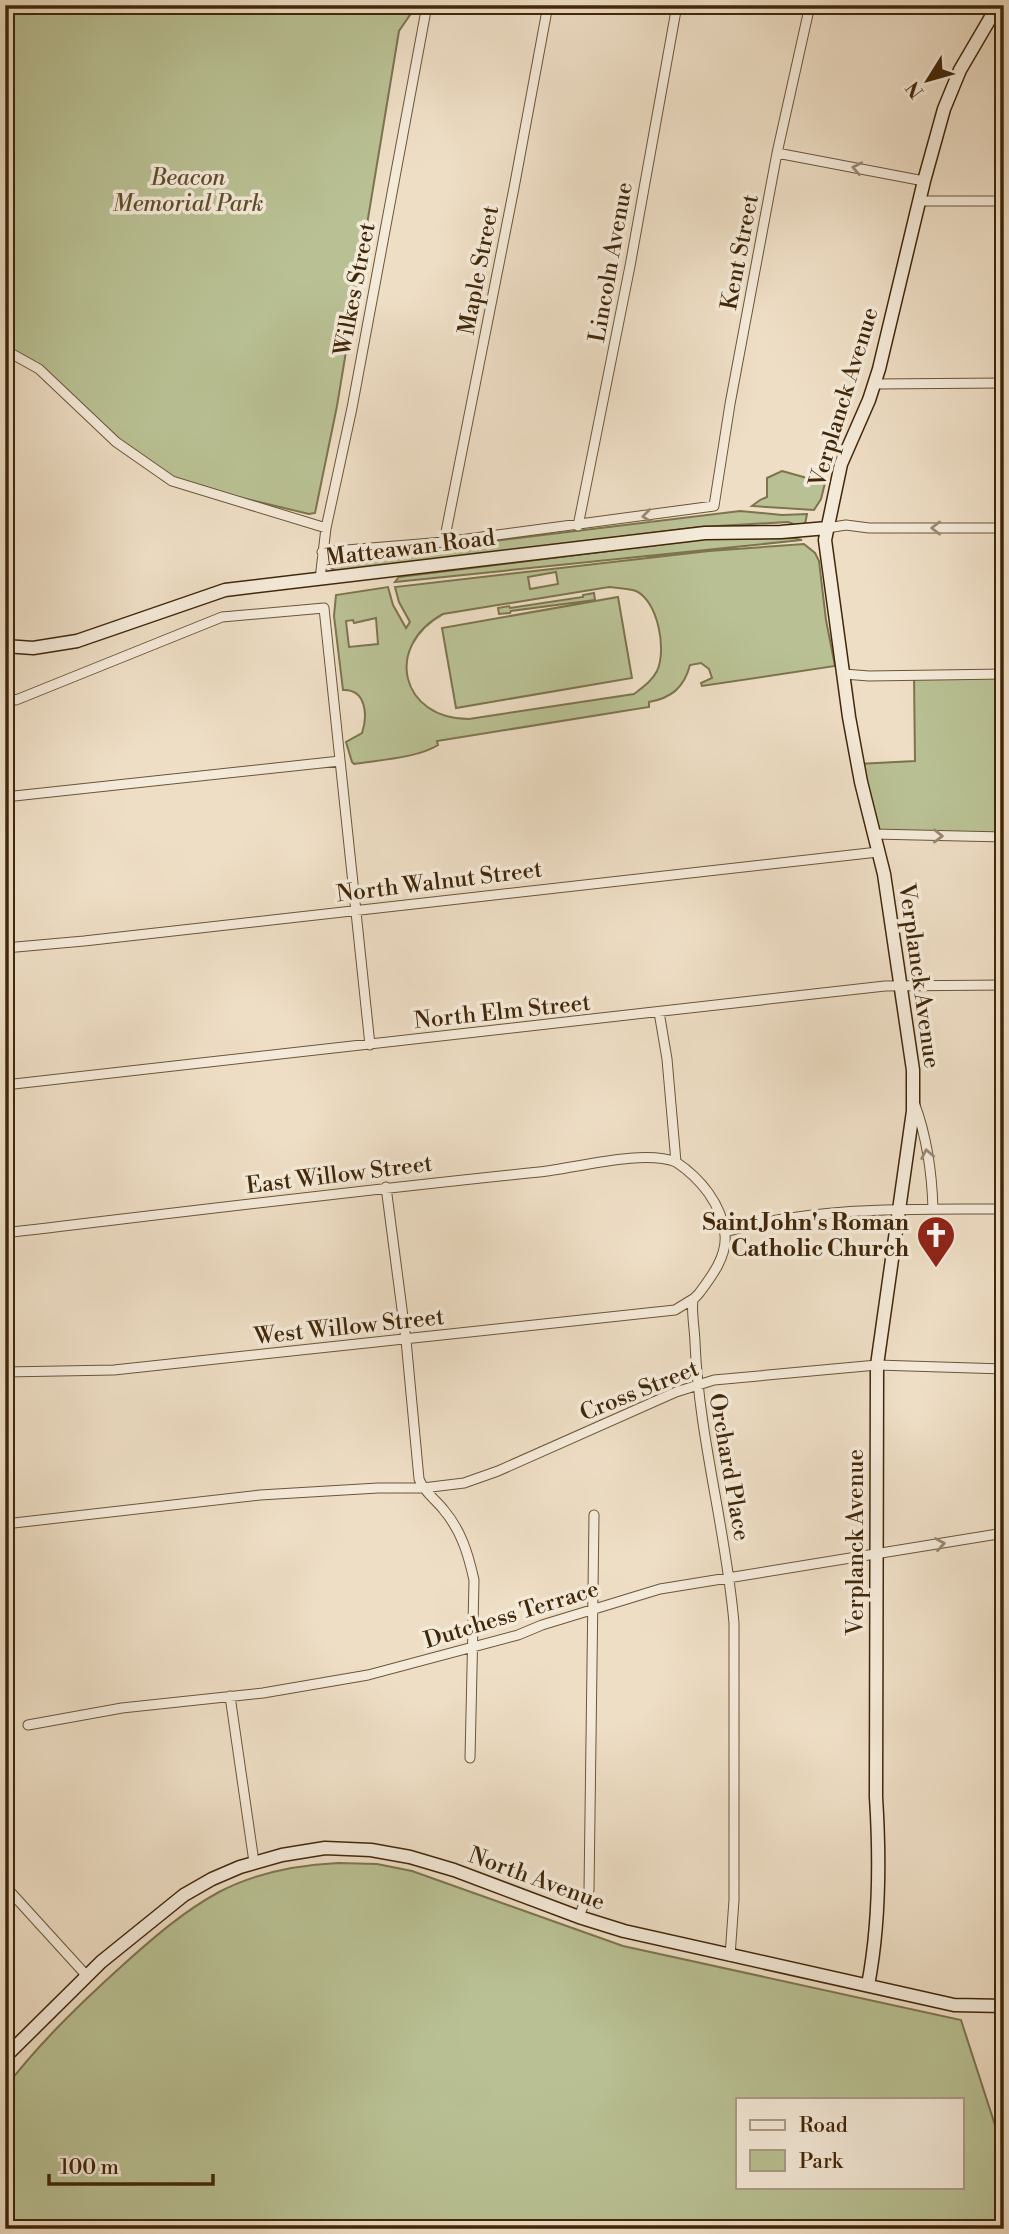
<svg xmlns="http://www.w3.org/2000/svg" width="1009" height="2234" font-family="'Libre Bodoni',serif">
	<rect width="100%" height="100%" fill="#eedec5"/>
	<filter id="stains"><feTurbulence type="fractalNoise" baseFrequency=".00286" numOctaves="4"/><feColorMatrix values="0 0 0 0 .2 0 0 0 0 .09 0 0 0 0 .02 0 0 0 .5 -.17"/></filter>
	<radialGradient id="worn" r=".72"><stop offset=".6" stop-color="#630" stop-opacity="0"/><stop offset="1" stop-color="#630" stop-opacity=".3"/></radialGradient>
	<path fill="#b9c194" stroke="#7d744e" stroke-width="2" fill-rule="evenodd" d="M5 5H414L412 12 399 31 337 406 315 513 309 514 172 481 116 442 60 389 5 350Z
		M782 471 825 483 821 499 814 510 752 506 760 500 767 497V478Z
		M740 511 782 515 807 514 805 524 796 525 788 522 700 527 338 572 331 568 328 561Z
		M793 538 802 540 395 582 399 577 705 539Z
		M804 544 815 553 819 561 826 620 835 666 702 686 701 683 712 678 709 669 701 663 690 665C684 688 671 698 649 702V707L437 741 438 745C418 758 378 760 354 764L352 762 346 742 362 733C368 715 366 689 343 690L334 616 336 595 388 587 393 605 406 628 410 622 399 602 395 587 709 551ZM556 572 558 584 530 589 528 577ZM609 587C618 588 628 588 636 591 658 601 667 650 657 671 652 681 643 687 634 694L469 719C401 719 383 647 443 614ZM376 618 378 644 349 647 346 621 353 620 354 623Z
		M594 593 595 600 511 611 510 613 499 614 498 608 509 606 510 608 583 597V595Z
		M618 597 632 678 456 708 442 628Z
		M1004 674V836L873 834 858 764 915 761 914 675Z
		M338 1863 377 1864 412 1871 623 1946 961 2020 1004 2153V2229H5V2088C40 2042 82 2002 124 1964 153 1938 184 1911 219 1892 255 1873 296 1865 338 1863ZM962 2099V2187H738V2099Z"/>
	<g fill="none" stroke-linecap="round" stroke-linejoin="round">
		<defs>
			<path id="street" d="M777 153 924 181
				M919 201H1004
				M5 350 39 369 116 442 172 481 326 528
				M875 384 1004 383
				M578 526 630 266 677 5
				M827 528 846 525 869 528H1004
				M444 542 514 188 548 5
				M322 552 444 542 714 506 730 404 777 153 810 5
				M320 579 326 528 352 408 427 5
				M844 674 869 676 1004 674
				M5 697 16 700 222 617 324 608 370 1045
				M5 797 340 761
				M873 834 1004 837
				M5 948 84 941 878 852
				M659 1012 667 1059 676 1162C700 1178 722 1204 725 1235 727 1256 712 1276 700 1292 699 1294 694 1298 693 1300 691 1310 695 1332 695 1343 699 1438 726 1529 734 1623V1900L730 1956
				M5 1085 885 986 1004 985
				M915 1105C927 1138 932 1174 933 1209
				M386 1187 406 1340 419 1479C424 1492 435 1499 443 1509 461 1530 468 1553 474 1580L470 1758
				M725 1232C814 1206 912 1209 1004 1209
				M5 1233C183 1212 361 1190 539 1172 577 1168 643 1149 676 1162
				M5 1372 114 1370 675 1310 693 1299
				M5 1524 260 1495 378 1488H423L464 1483 498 1471 676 1392 714 1380 877 1365 1004 1369
				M230 1696 254 1862
				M28 1725 122 1708 263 1693 368 1675 518 1635 542 1625 660 1589 1004 1533
				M5 1886 86 1975
				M579 1917 589 1890 594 1515"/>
			<path id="secondary" d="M5 646 33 648 77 641 225 590 705 533 781 532 827 528
				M868 1985C880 1923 880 1860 876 1797L877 1365 913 1111V1070L884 874 861 782 849 717 825 540 841 464 869 400 879 369 924 181 944 109 960 70 998 5
				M5 2057 101 1962 184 1895 212 1879 240 1867 282 1855 325 1848 371 1850 410 1857 454 1870 579 1917 624 1931 954 2005 1004 2006"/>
		</defs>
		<use href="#street" stroke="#6c5538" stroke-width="11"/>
		<use href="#secondary" stroke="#412709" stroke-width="15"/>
		<use href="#street" stroke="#f4ead9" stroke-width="9"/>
		<use href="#secondary" stroke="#f4ead9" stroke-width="12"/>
	</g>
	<defs><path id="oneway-chevron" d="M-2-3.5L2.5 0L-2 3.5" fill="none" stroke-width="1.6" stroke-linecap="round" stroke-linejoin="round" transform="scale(1.75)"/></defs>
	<g stroke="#9a8871">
		<use href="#oneway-chevron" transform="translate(857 168) rotate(-169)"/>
		<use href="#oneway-chevron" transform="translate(647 516) rotate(172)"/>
		<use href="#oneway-chevron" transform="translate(936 528) rotate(-180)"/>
		<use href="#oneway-chevron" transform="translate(938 836) rotate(1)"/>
		<use href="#oneway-chevron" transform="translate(927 1154) rotate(-101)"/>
		<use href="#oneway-chevron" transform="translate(940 1544) rotate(-10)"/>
	</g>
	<defs>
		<symbol id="church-pin" viewBox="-11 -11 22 30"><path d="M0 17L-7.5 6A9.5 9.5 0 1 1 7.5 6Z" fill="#8f2418" stroke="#f4ead9"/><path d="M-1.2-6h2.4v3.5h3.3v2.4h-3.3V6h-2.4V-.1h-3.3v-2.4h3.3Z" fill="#fff"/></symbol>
	</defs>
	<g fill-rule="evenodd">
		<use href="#church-pin" x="914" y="1213" width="44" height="60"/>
	</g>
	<g text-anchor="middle" stroke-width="7" stroke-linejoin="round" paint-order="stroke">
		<g font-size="23" font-style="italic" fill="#5f4e2c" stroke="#f4ead9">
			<text x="188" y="185">Beacon<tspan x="188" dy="26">Memorial Park</tspan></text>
		</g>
		<g font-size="23" fill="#412709" stroke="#f4ead9">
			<text transform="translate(739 252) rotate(-79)" y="8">Kent Street</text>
			<text transform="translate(610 262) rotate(-80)" y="8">Lincoln Avenue</text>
			<text transform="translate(478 270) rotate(-79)" y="8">Maple Street</text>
			<text transform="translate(354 289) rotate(-79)" y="8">Wilkes Street</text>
			<text transform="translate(843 397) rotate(-73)" y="8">Verplanck Avenue</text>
			<text transform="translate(410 547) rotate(-7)" y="8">Matteawan Road</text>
			<text transform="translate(439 881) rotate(-7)" y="8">North Walnut Street</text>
			<text transform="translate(920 976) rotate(82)" y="8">Verplanck Avenue</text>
			<text transform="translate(502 1011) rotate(-6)" y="8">North Elm Street</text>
			<text transform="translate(339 1174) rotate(-7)" y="8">East Willow Street</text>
			<text transform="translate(349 1326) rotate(-6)" y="8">West Willow Street</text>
			<text transform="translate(639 1390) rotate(-22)" y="8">Cross Street</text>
			<text transform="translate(730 1467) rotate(80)" y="8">Orchard Place</text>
			<text transform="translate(855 1542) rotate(-90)" y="8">Verplanck Avenue</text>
			<text transform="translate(511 1614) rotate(-17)" y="8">Dutchess Terrace</text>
			<text transform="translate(537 1878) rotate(20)" y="8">North Avenue</text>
		</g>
		<g font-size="23" font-weight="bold" fill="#412709" stroke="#f4ead9" text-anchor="end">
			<text x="909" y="1230">Saint John's Roman<tspan x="909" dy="26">Catholic Church</tspan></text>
		</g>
	</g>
	<rect width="1009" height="2234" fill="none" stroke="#eedec5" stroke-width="28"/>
	<rect x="7" y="7" width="995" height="2220" fill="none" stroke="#412709" stroke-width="3.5"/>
	<rect x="14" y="14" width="981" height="2206" fill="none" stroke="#412709" stroke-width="2"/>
	<rect x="736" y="2098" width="228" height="91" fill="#f4ead9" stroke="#ac9c86" stroke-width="2"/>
	<rect x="750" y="2120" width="35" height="10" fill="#f4ead9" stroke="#ac9c86" stroke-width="2"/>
	<text x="799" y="2132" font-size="21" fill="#412709">Road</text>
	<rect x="750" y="2150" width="35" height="21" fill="#b9c194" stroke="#ac9c86" stroke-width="2"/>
	<text x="799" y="2168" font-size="21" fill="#412709">Park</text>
	<g transform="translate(928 80) rotate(233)" stroke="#f4ead9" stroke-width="5" paint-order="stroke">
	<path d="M0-5L12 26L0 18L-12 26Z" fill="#412709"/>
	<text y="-10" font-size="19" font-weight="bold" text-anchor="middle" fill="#412709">N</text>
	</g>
	<path d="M49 2174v10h164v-10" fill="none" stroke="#412709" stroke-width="3.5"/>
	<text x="60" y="2174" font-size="21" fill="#412709" stroke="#f4ead9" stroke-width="5" paint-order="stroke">100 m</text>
	<rect width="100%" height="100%" filter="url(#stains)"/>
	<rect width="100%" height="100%" fill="url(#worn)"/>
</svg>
